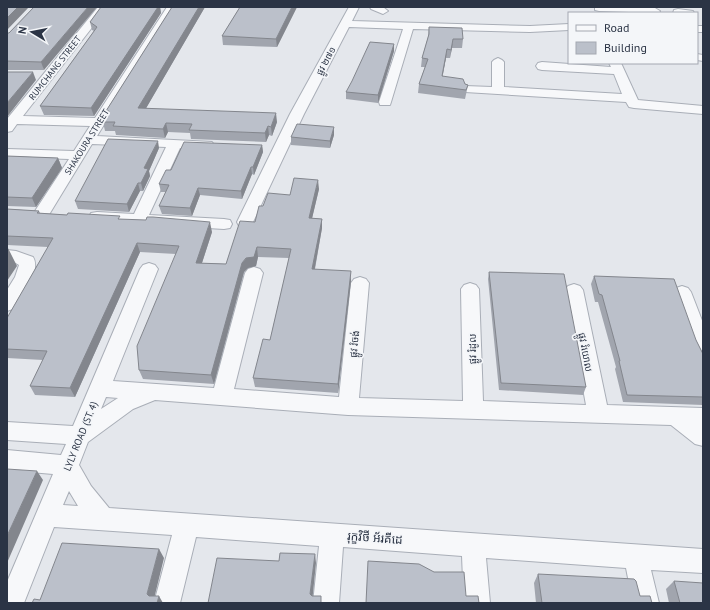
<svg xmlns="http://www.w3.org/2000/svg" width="710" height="610" font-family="'PT Sans','Noto Sans Khmer',sans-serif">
	<rect width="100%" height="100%" fill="#e4e7ec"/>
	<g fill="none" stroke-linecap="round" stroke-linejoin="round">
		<defs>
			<path id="minor" d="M98 7H108L23 116 95 118 167 7H175L176 9 97 136 212 142 214 145 212 148 207 149 180 148 149 215 224 219 230 220 232 224 230 228 224 229 91 221 89 217 91 213 97 212 134 214 166 147 92 144 47 218 41 219 35 218 33 214 69 159 7 157V149L74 151 90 126 17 124 12 131 7 132V119Z
				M349 7H359L352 21 530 26 569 24V30L530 32 413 29 391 102 390 105H380L379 102 403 29 349 27 304 114 253 222 251 226 245 227 239 226 237 222 290 114Z
				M370 7H383L388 11 383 14 371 9Z
				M595 7 655 8 660 11 659 13 599 11 595 10Z
				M678 9 693 11 694 13H673L674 10Z
				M697 26H703V32H697Z
				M697 54 703 55V61L697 60Z
				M498 58 502 60 504 62V87L622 94 614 74 542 70 538 69 536 66 538 63 542 62 611 67 609 63H621L638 100 703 106V114L634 108 629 107 626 102 465 92 463 89 465 86 492 87V62L494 60Z
				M7 250 16 251 33 257C42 271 21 296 13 309L7 311V290L15 277 19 265 14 262H7Z
				M149 263 155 265 158 269 113 381 214 388 245 273 248 269 254 267 260 269 263 273 234 389 339 397 351 283 354 279 360 277 366 279 369 283 359 398 463 401 461 289 464 285 470 283 476 285 479 289 483 401 586 405 565 290 568 286 574 284 580 286 583 290 607 405 703 408V446L695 444 671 425 348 415 155 400 133 409 88 442 79 465 91 486 109 508 703 549V573L651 570 659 603H633L626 568 486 558 490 603H464L462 556 343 547 339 603H313L319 546 196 537 180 603H154L172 535 54 527 24 603H7V582L53 474 7 470V450L61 455 66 444 7 440V422L73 426 140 269 143 265ZM106 397 118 398 101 409ZM69 491 78 506 63 505Z
				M682 286 688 288 691 292 703 323V354L696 352 693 347 673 292 676 288Z"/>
		</defs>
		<use href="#minor" stroke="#a9aeb7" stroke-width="2"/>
		<use href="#minor" fill="#f7f8fa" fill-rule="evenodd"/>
	</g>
	<path fill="#a1a5ae" d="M34 7 44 70H7V33H9Z
		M101 7H160L161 13 94 116 44 115 40 106 94 31 92 30 90 22Z
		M172 7H205L146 108 277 122 272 136 269 135 266 142 191 139 190 133 168 132 165 138 116 135 115 131H105L103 122 107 114 106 111Z
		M240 7H297L277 47 223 45 222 36Z
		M429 27 463 39 462 48H452L450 58H446L442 76 468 85 465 99 418 93 419 84 425 67H421L422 58 428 37Z
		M394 44V51L378 103 346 99V92Z
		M334 135 330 148 291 145V137Z
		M262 145 263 152 254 175 252 174 242 199 200 195 192 216 162 214 159 206 166 192H161L159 184 171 170Z
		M159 148 149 171 150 176 143 191H140L129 212 78 209 75 201Z
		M7 156 58 158 62 168 36 207 7 206Z
		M319 189 312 218 322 219V228L315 269 351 281 338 393 255 387 253 378 270 340 289 258 258 257 256 266 248 268 244 272 214 384 143 379 139 370 176 254 140 252 75 397 35 395 30 386 43 360 7 358V318L48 247 7 245V209L39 211 40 213 121 219 212 232 202 263 226 264 255 222 263 206 290 195Z
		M489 272 586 387 583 395 499 390 488 279Z
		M594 276 696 340 703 354V405L623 402 615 369 616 367 598 302H595L591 284Z
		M538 574 640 596 652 603H536L534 583Z
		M674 581 703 603H669L666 589Z"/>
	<path fill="#83868d" d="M18 7H29L7 30V18Z
		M88 7H97L44 70 41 62Z
		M158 7H160L161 13 94 116 91 108Z
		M199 7H205L141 117 138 108Z
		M292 7H297L277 47 276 39Z
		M453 39 452 48 450 58 451 50Z
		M394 44V51L378 103V95Z
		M447 49 446 58 441 85 442 76Z
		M33 72 36 80 7 117V103Z
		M276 113 277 122 272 136 271 127Z
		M166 123 168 132 165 138 163 129Z
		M268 126 269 135 266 142 265 133Z
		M334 127V135L330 148V141Z
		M158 141 159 148 149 171 150 176 143 191 141 183 144 168Z
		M262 145 263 152 254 175 253 167Z
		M58 158 62 168 36 207 32 198Z
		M251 167 252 174 242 199 241 191Z
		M318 180 319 189 310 227 309 218Z
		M138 183 140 191 129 212 127 204Z
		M198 188 200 195 192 216 190 208Z
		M322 219V228L313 278 312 269Z
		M210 222 212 232 199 272 196 263Z
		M137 243 140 252 75 397 70 388Z
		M7 246 17 266 7 281Z
		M257 247 258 257 256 266 248 268 244 272 214 384 211 375 242 263Z
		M351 271V281L338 393V384Z
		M37 471 43 480 7 563V536Z
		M159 549 164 558 153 603 147 594Z
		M315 554 316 563 312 603 310 594Z
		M159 596 163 603H157Z"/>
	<path fill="#bbc0ca" stroke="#83868d" d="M7 7H18L7 18Z
		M34 7H88L41 62 7 61V33H9Z
		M101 7H158L91 108 40 106 97 27 90 22Z
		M172 7H199L138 108 276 113 271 127 268 126 265 133 189 130 192 124 166 123 163 129 113 126 115 122H103L109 111H106Z
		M240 7H292L276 39 222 36Z
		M429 27 462 28 463 39H453L451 50 447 49 442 76 463 79 465 84 468 85 466 90 419 84 428 59 422 58 429 34Z
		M370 42 394 44 378 95 346 92 352 81Z
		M7 72H33L7 103Z
		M297 124 334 127 330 141 291 137Z
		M108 139 158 141 144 168 148 169 141 183H138L127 204 75 201Z
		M184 142 262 145 253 167H251L241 191 198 188 190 208 159 206 169 185 159 184 166 170H171Z
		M7 156 58 158 32 198 7 197Z
		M294 178 318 180 309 218 322 219 312 269 351 271 338 384 253 378 263 339 270 340 291 249 257 247 254 257 246 258 242 263 211 375 139 370 137 346 179 246 137 243 70 388 30 386 47 351 7 349V318L53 238 7 236V209L39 211 37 213 67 215 68 213 120 216 118 219 146 220 147 217H153L210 222 196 263 226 264 240 221 255 222 259 206H263L268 193 290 195Z
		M489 272 564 274 586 387 501 383Z
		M594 276 674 279 696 340 703 354V397L627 395 619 361H620L602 295 599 294Z
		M7 469 37 471 7 536Z
		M62 543 159 549 147 594 149 596H159L157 603H32L34 599 40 600Z
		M280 553 315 554 310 594 312 596H321V603H208L217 558 279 561Z
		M368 561 419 564 434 572H464L466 596H478L479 603H366Z
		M538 574 634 579 636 581 640 596H650L652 603H542Z
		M674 581 703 583V603H680Z"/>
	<g text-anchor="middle" stroke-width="3.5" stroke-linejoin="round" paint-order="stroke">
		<g font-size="9" fill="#2b3445" stroke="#f4f6f9">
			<text transform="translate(326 61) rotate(-62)" y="3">ផ្លូវ ២៧១</text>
			<text transform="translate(55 68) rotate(-52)" y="3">RUMCHANG STREET</text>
			<text transform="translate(87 142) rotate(-58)" y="3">SHAKOURA STREET</text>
		</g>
		<g font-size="10" fill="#2b3445" stroke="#f4f6f9">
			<text transform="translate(354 344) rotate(-85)" y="4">ផ្លូវ រំចង់</text>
			<text transform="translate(472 349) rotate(-91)" y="4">ផ្លូវ រំដូល</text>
			<text transform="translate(586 352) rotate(79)" y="4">ផ្លូវ រំយោល</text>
			<text transform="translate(80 436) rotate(-68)" y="4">LYLY ROAD (ST. 4)</text>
		</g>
		<g font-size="12" fill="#2b3445" stroke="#f4f6f9">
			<text transform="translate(375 538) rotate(4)" y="4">រុក្ខវិថី អ័រគីដេ</text>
		</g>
	</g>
	<rect width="710" height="610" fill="none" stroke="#2b3445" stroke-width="16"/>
	<rect x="568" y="12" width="130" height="52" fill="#f4f6f9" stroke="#a4a8b1"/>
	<rect x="576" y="25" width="20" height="6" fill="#f7f8fa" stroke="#a4a8b1"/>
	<text x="604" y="32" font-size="12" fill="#2b3445">Road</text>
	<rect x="576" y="42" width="20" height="12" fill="#bbc0ca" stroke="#a4a8b1"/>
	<text x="604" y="52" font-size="12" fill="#2b3445">Building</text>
	<g transform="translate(32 32) rotate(280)" stroke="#f4f6f9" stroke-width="3" paint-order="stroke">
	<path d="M0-3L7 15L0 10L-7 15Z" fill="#2b3445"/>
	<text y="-6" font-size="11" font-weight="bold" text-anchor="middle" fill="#2b3445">N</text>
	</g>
</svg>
